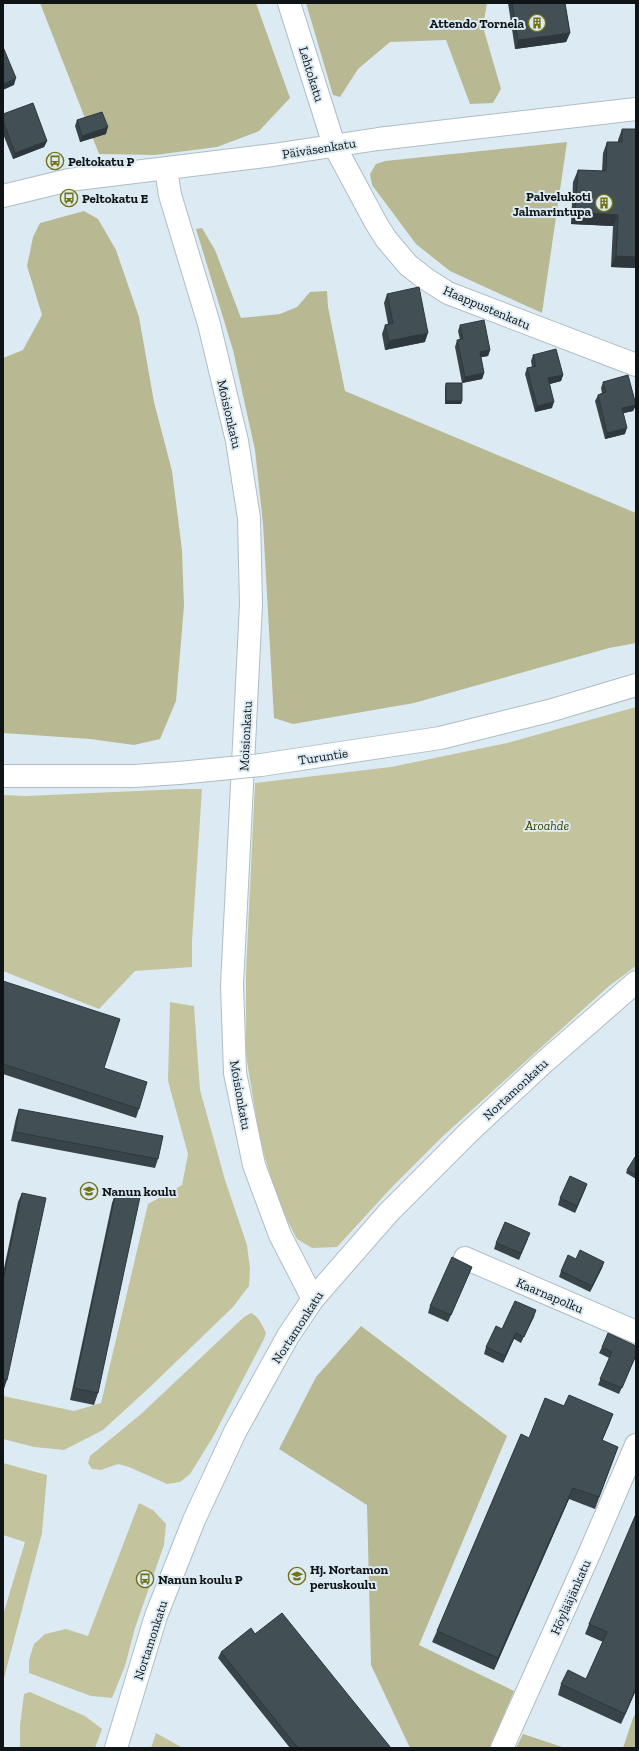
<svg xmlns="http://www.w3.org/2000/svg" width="639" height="1751" font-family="'Zilla Slab',serif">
	<rect width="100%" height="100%" fill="#dcebf3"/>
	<path fill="#c3c49e" d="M636 707V966L609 986 443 1136 392 1187 337 1247 312 1248 297 1239 278 1202 260 1140 246 1055V972L255 783 391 767 507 743Z
		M182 789H202L192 941V967L135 971 99 1009 3 971V795L26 796Z
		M170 1002 194 1006 200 1090 225 1180 247 1245 250 1269 249 1286 233 1307 150 1387 103 1430 64 1450 34 1447 3 1439V1396L74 1411 101 1403 148 1204 182 1185 188 1154 168 1081Z
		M251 1313C259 1317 262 1325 266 1333L264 1339 213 1437 190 1474 180 1482 167 1484 129 1467 118 1464 101 1470 92 1469 88 1463 90 1456 141 1414 244 1317Z
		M3 1463 47 1475 42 1533 3 1682V1690V1615L25 1542 3 1535Z
		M139 1503 153 1510 166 1524 164 1545 135 1628 125 1666 112 1698 91 1696 29 1673V1660L34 1644 45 1634 66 1629 88 1636Z
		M30 1692 85 1716 102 1729 95 1748H20V1725L24 1694Z
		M156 1733 183 1748H151Z"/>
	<path fill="#b8b992" d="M40 3H256L290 98 259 131 217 147 155 155 99 154Z
		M306 3H487L483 27 501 89 493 103 470 104 446 40 390 42 358 69 340 97 333 95Z
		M567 142 542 313 450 271 416 244 372 185 370 174 376 164 385 161Z
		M84 211 98 219 116 250 139 317 154 402 172 471 182 550 184 606 176 701 160 739 134 745 90 739 3 733V358L23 350 42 315 27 266 33 237 40 223Z
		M202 228 215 250 241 318 280 314 297 307 310 292 327 291 328 307 345 391 636 513V643L609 648 414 703 293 724 274 718 263 524 255 450 233 350 196 229Z
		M361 1326 507 1436 419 1645 514 1691 490 1748H410L371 1665 367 1505 279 1449 316 1377Z
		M636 1713V1748H623L633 1718Z
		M523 1734 562 1747 563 1748H516Z"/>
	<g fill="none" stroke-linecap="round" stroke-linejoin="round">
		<defs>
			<path id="minor" d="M289 3 334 145 376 223 386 239 408 265 426 279 448 293 636 365
				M3 196 69 180 273 155 378 139 636 109
				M465 1258 636 1332
				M502 1748 590 1552 636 1445"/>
			<path id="tertiary" d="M166 169 170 195 209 324 237 441 249 518 251 604 232 985 235 1073 254 1165 280 1235 313 1299"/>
			<path id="secondary" d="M116 1748 156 1616 194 1520 235 1432 288 1336 313 1299 389 1212 469 1132 541 1065 636 982"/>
			<path id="trunk" d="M261 765 440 738 549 711 636 685
				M3 776H134L179 773"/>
		</defs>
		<use href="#minor" stroke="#afbdc4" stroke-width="24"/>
		<use href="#tertiary" stroke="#afbdc4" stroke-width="24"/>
		<use href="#secondary" stroke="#afbdc4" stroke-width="24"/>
		<use href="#trunk" stroke="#afbdc4" stroke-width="24"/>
		<use href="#minor" stroke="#fff" stroke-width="22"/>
		<use href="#tertiary" stroke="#fff" stroke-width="22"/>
		<use href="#secondary" stroke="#fff" stroke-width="22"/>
		<use href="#trunk" stroke="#fff" stroke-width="22"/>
		<defs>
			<path id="trunk-bridge" d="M179 773 261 765"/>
		</defs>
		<use href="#trunk-bridge" stroke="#afbdc4" stroke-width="24" stroke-linecap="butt"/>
		<use href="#trunk-bridge" stroke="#fff" stroke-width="22"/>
	</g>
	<path fill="#394449" d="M508 3H565L570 33 566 42 515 49Z
		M3 114 47 141 44 147 13 159 3 134Z
		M77 120 106 134 80 142 75 126Z
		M622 129H636V268L611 267 613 226 571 224 573 182 578 170 602 171 603 153 607 142H618V140Z
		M387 294 425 342 385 350 382 334 385 325 388 324 384 303Z
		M460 325 490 350 488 356 481 357 484 373 482 379 462 383 455 347 457 340H460L458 331Z
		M533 355 563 375 561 381 550 384 552 408 535 412 525 374 527 368 532 367 531 361Z
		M603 382 636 405 633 411 623 413 625 434 605 439 595 401 598 395 602 393 601 388Z
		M446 383 462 401 461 404H445V387Z
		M3 981 104 1068 139 1109 136 1118 3 1074Z
		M19 1109 158 1159 155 1168 11 1141 16 1118Z
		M636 1157V1179L626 1173 627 1170Z
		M587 1184 575 1213 558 1205 560 1198Z
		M116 1191 98 1393 94 1405 70 1400 112 1203Z
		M22 1193 7 1380 4 1389H3V1273L18 1202Z
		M528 1239 519 1260 494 1249 496 1243Z
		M576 1259 604 1262 602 1268 590 1292 559 1277 561 1271Z
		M472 1267 448 1322 428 1313 430 1306Z
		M536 1310 521 1343 514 1339 503 1363 484 1354 486 1347 502 1329Z
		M602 1347 636 1356 619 1394 598 1385 609 1358 599 1353Z
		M564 1406 613 1414 602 1441 618 1447 595 1509 569 1499 494 1670 432 1642 437 1631 529 1438Z
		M636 1514V1690L621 1724 558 1695 561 1684 586 1679 603 1642 585 1634 589 1624Z
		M255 1634 391 1748H290L218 1658 221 1652Z"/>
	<path fill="#2e373c" d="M570 33 566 42 515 49 518 40Z
		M16 78 14 85 3 90V84Z
		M108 127 106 134 80 142 82 136Z
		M47 141 44 147 13 159 15 153Z
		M575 212 618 215 613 226 571 224Z
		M616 256 636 257V268L611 267Z
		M428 333 425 342 385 350 389 341Z
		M490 350 488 356 477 358 480 352Z
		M484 373 482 379 462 383 465 377Z
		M563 375 561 381 546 385 548 378Z
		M446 401H462L461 404H445Z
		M554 402 552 408 535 412 537 406Z
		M636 405 633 411 620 414 622 408Z
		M627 428 625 434 605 439 607 433Z
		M587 1184 585 1190 575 1213 577 1206Z
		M604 1262 602 1268 590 1292 592 1286Z
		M536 1310 534 1317 521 1343 524 1337Z
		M516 1333 514 1339 503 1363 505 1356Z
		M613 1414 609 1425 597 1452 602 1440Z
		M573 1488 569 1499 494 1670 498 1658Z
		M636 1688V1690L621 1724 625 1714Z"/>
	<path fill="#424f55" stroke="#2e373c" d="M512 3H565L570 33 518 40Z
		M3 47 16 78 3 84Z
		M33 103 47 141 15 153 3 121V114Z
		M102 112 108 127 82 136 77 120Z
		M622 129H636V257L616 256 618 215 575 212 578 170 606 171 607 142H622Z
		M419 287 428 333 389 341 385 325 393 323 387 294Z
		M484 320 490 350 480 352 484 373 465 377 457 340 463 339 460 325Z
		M556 349 563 375 548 378 554 402 537 406 527 368 536 366 533 355Z
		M628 375 636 405 622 408 627 428 607 433 598 395 606 392 603 382Z
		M446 383H462V401H446Z
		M3 981 120 1019 104 1068 147 1082 139 1109 3 1064Z
		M19 1109 163 1136 158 1159 15 1132Z
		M635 1157H636V1175L627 1170Z
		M570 1176 587 1184 577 1206 560 1198Z
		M116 1191 140 1197 98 1393 74 1388Z
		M22 1193 46 1198 7 1380 3 1379V1280Z
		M505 1222 530 1233 521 1253 496 1243Z
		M580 1250 604 1262 592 1286 561 1271 568 1255 576 1259Z
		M452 1257 472 1267 451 1315 430 1306Z
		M515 1301 536 1310 524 1337 516 1333 505 1356 486 1347 496 1326 502 1329Z
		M608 1333 636 1346V1355L622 1388 600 1379 612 1352 602 1347Z
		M569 1395 613 1414 602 1440 618 1447 599 1497 573 1488 498 1658 437 1631 521 1434 529 1438 545 1398 564 1406Z
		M636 1514V1688L625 1714 561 1684 568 1670 586 1679 607 1632 589 1624Z
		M282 1613 391 1748H298L221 1652 251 1628 255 1634Z"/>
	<defs>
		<symbol id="building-ring" viewBox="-11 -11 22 22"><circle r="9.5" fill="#dcebf3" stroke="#727113" stroke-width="1.5"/><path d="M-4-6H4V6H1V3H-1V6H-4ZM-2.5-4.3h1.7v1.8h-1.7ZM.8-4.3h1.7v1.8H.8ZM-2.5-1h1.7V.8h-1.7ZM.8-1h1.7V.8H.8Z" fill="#727113"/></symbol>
		<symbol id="bus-ring" viewBox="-11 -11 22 22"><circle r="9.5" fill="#dcebf3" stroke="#727113" stroke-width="1.5"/><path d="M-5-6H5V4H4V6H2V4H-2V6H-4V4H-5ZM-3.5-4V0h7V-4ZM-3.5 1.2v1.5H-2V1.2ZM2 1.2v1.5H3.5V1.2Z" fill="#727113"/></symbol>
		<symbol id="school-ring" viewBox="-11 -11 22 22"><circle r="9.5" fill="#dcebf3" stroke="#727113" stroke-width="1.5"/><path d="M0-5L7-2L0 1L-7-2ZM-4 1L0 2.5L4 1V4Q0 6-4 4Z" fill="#727113"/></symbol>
	</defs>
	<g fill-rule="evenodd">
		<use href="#building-ring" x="527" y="13" width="20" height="20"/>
		<use href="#bus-ring" x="45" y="151" width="20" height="20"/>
		<use href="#bus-ring" x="59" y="188" width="20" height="20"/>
		<use href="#building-ring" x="594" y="193" width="20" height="20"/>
		<use href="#school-ring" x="79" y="1181" width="20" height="20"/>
		<use href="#school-ring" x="287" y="1566" width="20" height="20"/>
		<use href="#bus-ring" x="135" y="1569" width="20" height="20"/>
	</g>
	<g text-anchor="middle" stroke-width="4" stroke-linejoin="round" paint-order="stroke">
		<g font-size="13" font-weight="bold" fill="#0f1417" stroke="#dcebf3" text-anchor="start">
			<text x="524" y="28" text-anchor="end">Attendo Tornela</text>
			<text x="68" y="166">Peltokatu P</text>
			<text x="591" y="201" text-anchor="end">Palvelukoti<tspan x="591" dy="15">Jalmarintupa</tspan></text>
			<text x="82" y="203">Peltokatu E</text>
			<text x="102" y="1196">Nanun koulu</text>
			<text x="310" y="1574">Hj. Nortamon<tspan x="310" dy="15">peruskoulu</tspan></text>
			<text x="158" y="1584">Nanun koulu P</text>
		</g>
		<g font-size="13" fill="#0f1417" stroke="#dcebf3">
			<text transform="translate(312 74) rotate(73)" y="5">Lehtokatu</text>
			<text transform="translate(319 148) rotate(-9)" y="5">Päiväsenkatu</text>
			<text transform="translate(487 307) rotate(23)" y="5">Haappustenkatu</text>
			<text transform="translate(230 414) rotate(77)" y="5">Moisionkatu</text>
			<text transform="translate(245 736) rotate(-87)" y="5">Moisionkatu</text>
			<text transform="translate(323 756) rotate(-9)" y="5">Turuntie</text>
			<text transform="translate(515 1089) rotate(-43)" y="5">Nortamonkatu</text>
			<text transform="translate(241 1095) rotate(80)" y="5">Moisionkatu</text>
			<text transform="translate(550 1295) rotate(23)" y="5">Kaarnapolku</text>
			<text transform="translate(297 1327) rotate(-57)" y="5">Nortamonkatu</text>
			<text transform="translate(570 1597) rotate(-66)" y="5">Höylääjänkatu</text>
			<text transform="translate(150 1640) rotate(-72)" y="5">Nortamonkatu</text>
		</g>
		<g font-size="13" font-style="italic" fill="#464500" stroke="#dcebf3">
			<text x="547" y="830">Aroahde</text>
		</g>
	</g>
	<rect width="639" height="1751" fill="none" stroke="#0f1417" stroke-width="8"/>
</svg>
